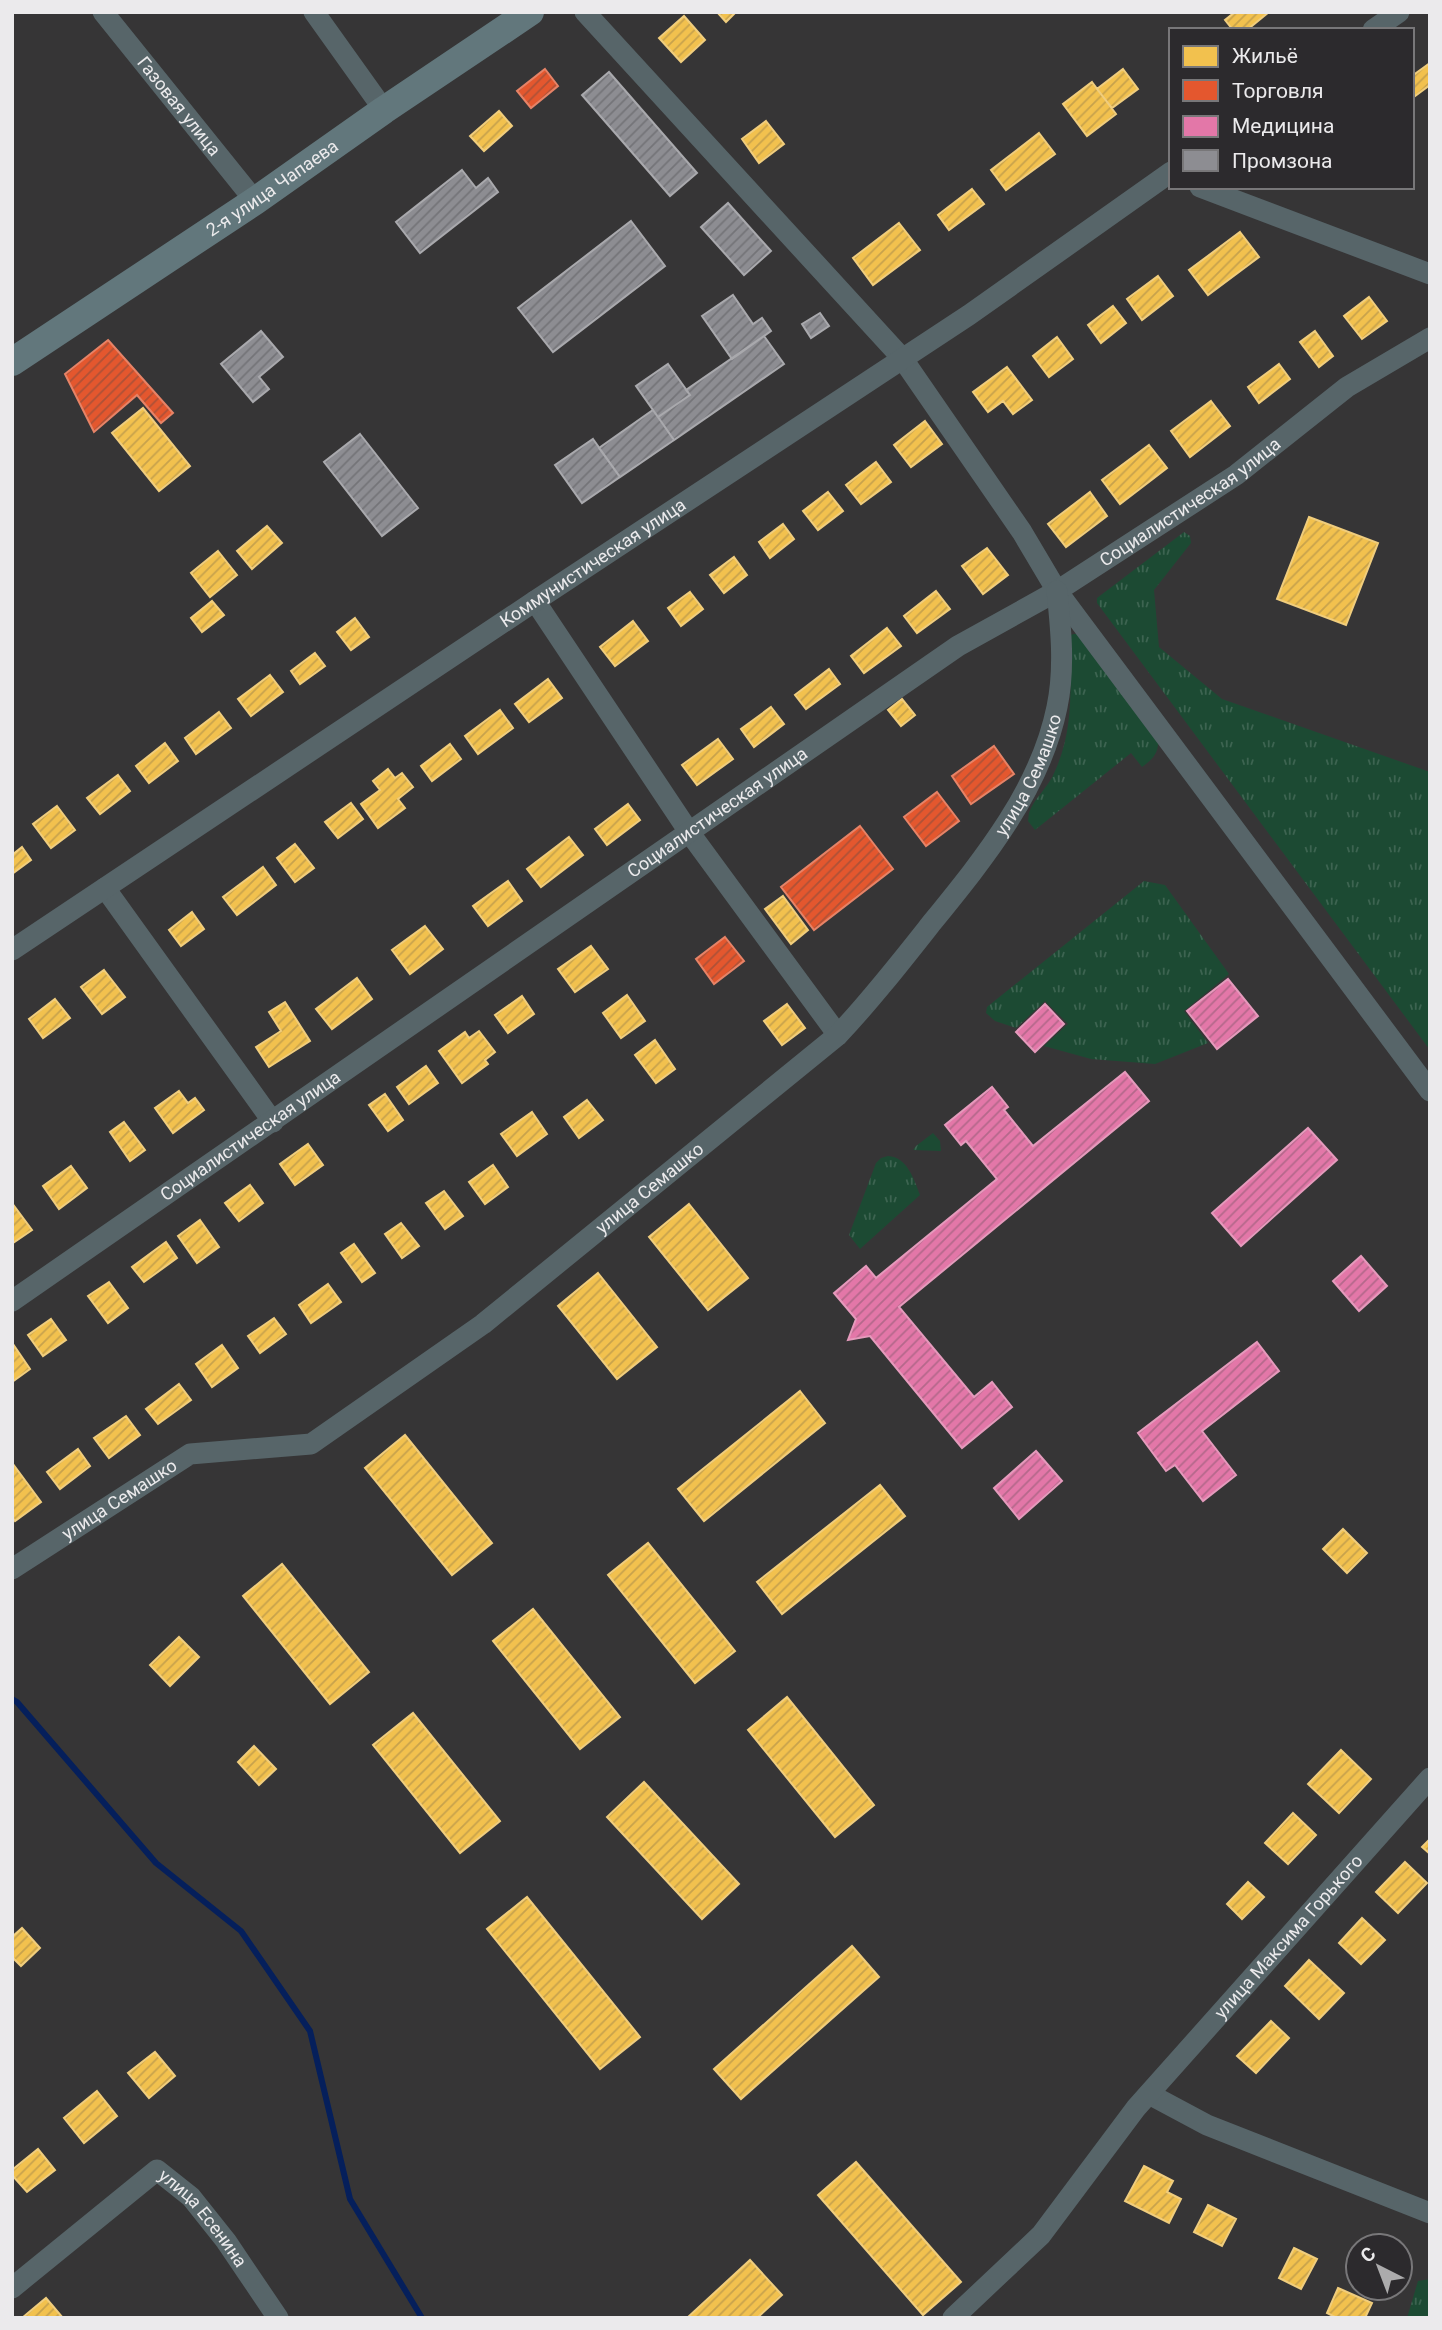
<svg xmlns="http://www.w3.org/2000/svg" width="1442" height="2330" font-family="Roboto,sans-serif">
	<defs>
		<pattern id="grass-tufts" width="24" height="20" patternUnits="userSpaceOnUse" patternTransform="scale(1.75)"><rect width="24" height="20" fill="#1c4a33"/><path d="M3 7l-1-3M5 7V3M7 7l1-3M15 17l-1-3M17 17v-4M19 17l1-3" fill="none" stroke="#3d6451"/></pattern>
		<pattern id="homes-hatch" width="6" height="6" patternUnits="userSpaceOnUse" patternTransform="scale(1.75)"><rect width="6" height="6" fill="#f2c14e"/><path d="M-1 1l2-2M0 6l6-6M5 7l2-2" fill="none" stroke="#c7a24c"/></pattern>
		<pattern id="shops-hatch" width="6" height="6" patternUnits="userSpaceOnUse" patternTransform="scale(1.75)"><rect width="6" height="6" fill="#e4572e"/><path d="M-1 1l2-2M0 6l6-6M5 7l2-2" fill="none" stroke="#ad5137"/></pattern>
		<pattern id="health-hatch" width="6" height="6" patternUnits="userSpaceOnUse" patternTransform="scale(1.75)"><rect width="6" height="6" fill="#e377a8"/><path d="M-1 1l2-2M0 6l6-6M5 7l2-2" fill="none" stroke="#b4688b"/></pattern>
		<pattern id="industry-hatch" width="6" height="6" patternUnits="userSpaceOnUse" patternTransform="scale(1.75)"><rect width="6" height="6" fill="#8d8d92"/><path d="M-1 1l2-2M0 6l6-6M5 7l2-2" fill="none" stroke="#747478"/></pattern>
	</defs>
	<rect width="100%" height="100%" fill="#363536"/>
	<path fill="url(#grass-tufts)" d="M1184 532 1190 536 1191 543 1154 590 1159 647 1222 699 1430 772V1050L1097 603V598Z
		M1074 634H1077L1158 739C1159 753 1153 759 1142 767L1131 753 1035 830 1028 821 1029 813C1034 798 1049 787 1055 771 1075 727 1070 683 1070 635Z
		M1144 881 1165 885 1229 974 1184 1011 1208 1043 1155 1064 1091 1059 1044 1046 1068 1024 1045 1001 1016 1028 995 1021 986 1013 987 1007Z
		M933 1133 940 1141 941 1151 913 1150 916 1146Z
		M888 1156C907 1157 914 1179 920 1195L860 1249 849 1235 876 1163 881 1158Z
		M1430 2279V2318H1407L1418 2281Z"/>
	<path fill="url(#homes-hatch)" stroke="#f0cd7d" stroke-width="2" d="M717 12H736L726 22Z
		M1235 12H1269L1247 30H1233L1225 20Z
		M684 16 705 40 681 62 659 38Z
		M1430 63V85L1415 96 1412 92V76Z
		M1123 69 1138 89 1112 108 1097 89Z
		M1092 82 1116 114 1087 136 1063 104Z
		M499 111 512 126 484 151 470 136Z
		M766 121 784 144 759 163 742 139Z
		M1039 133 1055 154 1006 190 991 170Z
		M972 189 984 204 949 230 938 215Z
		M899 223 920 250 873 285 853 258Z
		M1240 232 1259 257 1208 295 1189 270Z
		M1158 276 1173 296 1142 320 1127 299Z
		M1369 297 1387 321 1362 339 1344 316Z
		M1113 306 1126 323 1101 343 1088 325Z
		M1315 331 1333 356 1319 367 1300 342Z
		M1057 337 1073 359 1049 377 1033 356Z
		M1279 364 1290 379 1259 403 1248 387Z
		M1007 367 1032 400 1013 414 1003 401 988 412 973 392Z
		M1211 401 1230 426 1190 457 1171 431Z
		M143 408 190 466 159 491 112 433Z
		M925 421 942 444 911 467 894 445Z
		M1149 445 1167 468 1120 504 1102 480Z
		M876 462 891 482 861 504 846 485Z
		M828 492 843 511 818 530 803 511Z
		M1090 492 1107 516 1066 547 1048 524Z
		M1309 517 1378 543 1346 625 1277 599Z
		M783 524 794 539 770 558 759 542Z
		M267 526 282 543 252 569 237 551Z
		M987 548 1008 575 983 594 962 566Z
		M218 551 237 575 210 597 191 573Z
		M734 557 747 575 724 593 710 575Z
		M936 591 950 609 917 633 904 616Z
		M690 592 703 609 681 626 668 608Z
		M212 601 224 615 202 632 191 618Z
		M355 618 369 637 351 650 337 632Z
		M633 621 648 641 615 666 600 647Z
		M887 628 901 646 864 673 851 656Z
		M315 653 325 666 300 684 291 671Z
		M829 669 840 684 806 709 795 695Z
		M270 675 283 692 251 716 238 699Z
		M548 679 562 698 529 722 515 704Z
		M902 699 915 715 901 726 888 710Z
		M771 707 784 724 754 747 741 729Z
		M500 710 513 728 478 754 465 736Z
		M219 712 231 728 196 754 185 738Z
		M718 739 733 759 697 785 682 765Z
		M165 743 178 761 149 783 136 766Z
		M450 744 461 759 432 781 421 766Z
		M388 769 395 778 402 773 413 787 398 799 405 808 378 828 361 804 380 790 373 781Z
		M118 775 130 791 100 814 87 798Z
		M351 803 363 819 338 838 325 822Z
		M628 804 640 820 607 845 595 829Z
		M57 806 75 830 51 848 33 824Z
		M569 837 583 855 541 887 527 869Z
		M295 844 314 868 295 882 277 858Z
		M22 847 31 860 12 874V855Z
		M263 867 276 885 237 915 223 897Z
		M508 881 522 901 488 926 473 906Z
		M783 896 808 930 791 944 765 909Z
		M192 912 204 929 181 946 169 930Z
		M425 926 443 949 410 974 392 950Z
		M591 946 608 969 575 992 558 969Z
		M104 970 125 997 102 1014 81 987Z
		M357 978 372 999 332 1029 316 1009Z
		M627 995 645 1021 621 1038 603 1013Z
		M522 996 534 1014 508 1033 495 1015Z
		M55 999 70 1018 43 1038 29 1019Z
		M285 1002 310 1041 269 1067 256 1047 281 1031 269 1012Z
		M787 1004 805 1028 782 1045 764 1021Z
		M479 1031 495 1052 485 1060 488 1064 462 1083 439 1051 465 1032 469 1038Z
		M655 1040 675 1069 656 1083 635 1055Z
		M426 1066 438 1083 409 1104 397 1087Z
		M179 1091 188 1103 195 1098 204 1110 173 1133 155 1108Z
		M385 1094 403 1120 388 1131 369 1105Z
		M587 1100 603 1120 579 1138 564 1117Z
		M532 1112 547 1134 517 1156 501 1134Z
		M124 1122 145 1150 130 1161 110 1132Z
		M308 1144 323 1165 295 1185 280 1164Z
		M493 1165 508 1187 485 1204 469 1182Z
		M71 1166 87 1188 59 1209 43 1186Z
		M250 1185 263 1203 239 1221 225 1203Z
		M444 1191 463 1216 445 1229 426 1203Z
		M12 1203 32 1230 13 1243H12Z
		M689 1204 748 1278 708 1310 649 1237Z
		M200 1220 219 1247 197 1263 178 1236Z
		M401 1223 419 1246 402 1258 385 1234Z
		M166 1242 177 1258 144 1282 132 1267Z
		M354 1244 375 1273 362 1282 341 1253Z
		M598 1273 657 1347 617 1379 558 1306Z
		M109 1282 128 1308 108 1323 88 1296Z
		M328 1284 341 1302 311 1323 299 1305Z
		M274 1318 286 1334 260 1353 248 1336Z
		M51 1319 66 1340 43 1356 28 1335Z
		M13 1344 30 1369 12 1382V1344Z
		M222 1345 238 1368 212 1387 196 1364Z
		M179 1384 191 1400 158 1424 146 1409Z
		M800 1391 825 1423 704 1521 678 1489Z
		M126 1416 140 1435 109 1458 94 1438Z
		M405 1435 492 1543 452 1575 365 1468Z
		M78 1449 90 1466 60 1489 47 1472Z
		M13 1464 41 1502 15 1521 12 1517Z
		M880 1485 905 1516 782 1614 757 1582Z
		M1343 1529 1367 1553 1347 1573 1323 1549Z
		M648 1543 735 1651 695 1683 608 1575Z
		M282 1564 369 1672 330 1704 243 1596Z
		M533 1609 620 1717 580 1749 493 1641Z
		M179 1637 199 1657 170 1686 150 1665Z
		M787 1697 874 1805 835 1837 748 1730Z
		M413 1713 500 1821 460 1853 373 1745Z
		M254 1746 276 1769 259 1785 238 1762Z
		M1341 1750 1371 1779 1339 1813 1308 1784Z
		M644 1782 739 1884 702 1919 607 1817Z
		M1293 1813 1316 1835 1288 1864 1265 1843Z
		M1430 1839V1854L1422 1847Z
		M1405 1862 1427 1883 1398 1913 1376 1892Z
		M1248 1882 1264 1897 1242 1919 1227 1904Z
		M527 1897 640 2037 600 2069 487 1929Z
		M1362 1918 1385 1940 1361 1964 1339 1943Z
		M22 1928 40 1948 21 1966 12 1957V1937Z
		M852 1946 879 1977 741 2099 714 2069Z
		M1309 1960 1344 1993 1319 2019 1285 1986Z
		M1271 2021 1289 2038 1256 2073 1237 2056Z
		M155 2052 175 2076 149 2098 128 2073Z
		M97 2091 117 2116 84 2143 64 2118Z
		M38 2149 55 2170 27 2192 12 2175V2170Z
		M856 2162 961 2282 923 2315 818 2195Z
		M1144 2166 1173 2181 1167 2192 1181 2199 1169 2223 1125 2201Z
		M1208 2205 1236 2219 1222 2246 1194 2232Z
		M1294 2248 1317 2259 1301 2289 1279 2278Z
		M750 2260 782 2295 757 2318H687Z
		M1338 2288 1372 2303 1365 2318H1337L1327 2313Z
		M46 2298 63 2318H22Z"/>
	<path fill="url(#shops-hatch)" stroke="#e68367" stroke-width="2" d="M545 69 558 86 531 108 517 91Z
		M108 340 173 413 161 423 137 395 94 432 65 374Z
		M994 746 1014 774 971 804 952 776Z
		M937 792 959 821 926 846 904 817Z
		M860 826 893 869 814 930 781 887Z
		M725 937 744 961 714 984 696 959Z"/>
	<path fill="url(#health-hatch)" stroke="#e59abc" stroke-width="2" d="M1228 979 1258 1016 1217 1049 1187 1011Z
		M1045 1004 1064 1024 1035 1052 1016 1032Z
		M1125 1072 1149 1101 899 1307 974 1397 992 1382 1012 1407 962 1448 870 1336 848 1340 856 1319 834 1293 866 1266 876 1278 997 1179 966 1141 961 1145 945 1125 992 1087 1008 1107 1004 1110 1033 1146Z
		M1308 1128 1337 1160 1241 1246 1212 1213Z
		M1361 1256 1387 1286 1359 1311 1333 1281Z
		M1257 1342 1279 1371 1202 1431 1236 1475 1203 1501 1175 1465 1166 1471 1138 1433Z
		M1036 1451 1062 1481 1019 1519 994 1488Z"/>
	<path fill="url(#industry-hatch)" stroke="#a9a9ad" stroke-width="2" d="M609 72 697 173 670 196 582 95Z
		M462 170 476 188 488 178 498 192 420 253 396 222Z
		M728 203 771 251 744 275 701 227Z
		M631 221 665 266 553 352 518 308Z
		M733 295 753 324 762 318 771 331 732 359 702 316Z
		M820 313 829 326 811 338 802 324Z
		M261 331 283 357 259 377 269 389 253 402 221 364Z
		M764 336 784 364 674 440 658 417 690 395 686 390Z
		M668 364 690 395 658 417 636 386Z
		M653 410 674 440 620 477 599 448Z
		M360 434 418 508 382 536 324 462Z
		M593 439 620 477 582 503 555 465Z"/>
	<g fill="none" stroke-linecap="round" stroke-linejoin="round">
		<path stroke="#051f5b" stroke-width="6" d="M12 1699 17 1702 156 1863 241 1931 310 2031 350 2199 422 2318"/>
		<g stroke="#576569" stroke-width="21">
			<path id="s1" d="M103 12 255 201"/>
			<path d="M314 12 384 110"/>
			<path d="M585 12 902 358 1022 532 1057 591 1430 1091"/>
			<path d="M1373 30 1399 12"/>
			<path d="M1200 187 1430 274"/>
			<path d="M535 601 689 832 838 1035"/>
			<path d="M105 888 273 1122"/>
			<path id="s2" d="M12 950 535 601 969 315 1171 172"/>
			<path id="s3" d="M12 1301 958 646 1057 591 1236 475 1347 387 1430 338"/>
			<path id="s4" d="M12 1569 190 1454 311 1444 483 1324 838 1035C871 1000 900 963 930 925 982 861 1040 791 1057 707 1065 669 1061 629 1057 591"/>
			<path d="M1149 2094 1207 2125 1430 2213"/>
			<path id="s5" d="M12 2288 157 2170 191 2197 226 2241 278 2318"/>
			<path id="s6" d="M953 2318 1041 2235 1136 2108 1430 1778"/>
		</g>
		<path stroke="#62777c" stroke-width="28" id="s7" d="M12 362 255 201 384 110 530 12"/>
	</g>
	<g text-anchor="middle" stroke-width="7" stroke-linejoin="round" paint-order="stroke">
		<g font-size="18" fill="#ebeaec" stroke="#2c2a2d">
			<text dy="6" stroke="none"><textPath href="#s1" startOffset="121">Газовая улица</textPath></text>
			<text dy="6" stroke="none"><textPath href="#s7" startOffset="313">2-я улица Чапаева</textPath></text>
			<text dy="6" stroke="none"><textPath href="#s3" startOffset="1424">Социалистическая улица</textPath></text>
			<text dy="6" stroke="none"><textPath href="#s2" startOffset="698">Коммунистическая улица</textPath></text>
			<text dy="6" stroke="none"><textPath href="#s4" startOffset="1325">улица Семашко</textPath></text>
			<text dy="6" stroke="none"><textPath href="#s3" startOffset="858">Социалистическая улица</textPath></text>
			<text dy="6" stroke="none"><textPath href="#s3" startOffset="290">Социалистическая улица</textPath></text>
			<text dy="6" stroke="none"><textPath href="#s4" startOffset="758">улица Семашко</textPath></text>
			<text dy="6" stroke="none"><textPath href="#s4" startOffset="128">улица Семашко</textPath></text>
			<text dy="6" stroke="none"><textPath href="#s6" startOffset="509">улица Максима Горького</textPath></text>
			<text dy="6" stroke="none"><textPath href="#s5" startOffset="254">улица Есенина</textPath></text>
		</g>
	</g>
	<rect width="1442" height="2330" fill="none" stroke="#ebeaec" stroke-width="28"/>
	<rect x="1169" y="28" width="245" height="161" fill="#2c2a2d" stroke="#787779" stroke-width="2"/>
	<rect x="1183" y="46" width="35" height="21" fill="#f2c14e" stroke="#787779" stroke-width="2"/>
	<text x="1232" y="63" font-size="21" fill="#ebeaec">Жильё</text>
	<rect x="1183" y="80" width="35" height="21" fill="#e4572e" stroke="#787779" stroke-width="2"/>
	<text x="1232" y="98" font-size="21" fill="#ebeaec">Торговля</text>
	<rect x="1183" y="116" width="35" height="21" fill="#e377a8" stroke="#787779" stroke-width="2"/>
	<text x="1232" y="133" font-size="21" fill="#ebeaec">Медицина</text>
	<rect x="1183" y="150" width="35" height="21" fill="#8d8d92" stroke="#787779" stroke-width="2"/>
	<text x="1232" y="168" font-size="21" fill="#ebeaec">Промзона</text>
	<g transform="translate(1379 2267) rotate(318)"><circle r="33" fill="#2c2a2d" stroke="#787779" stroke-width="2"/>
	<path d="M0-5L12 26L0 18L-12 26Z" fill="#acabac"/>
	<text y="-10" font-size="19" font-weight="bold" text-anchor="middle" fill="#ebeaec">С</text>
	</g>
</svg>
